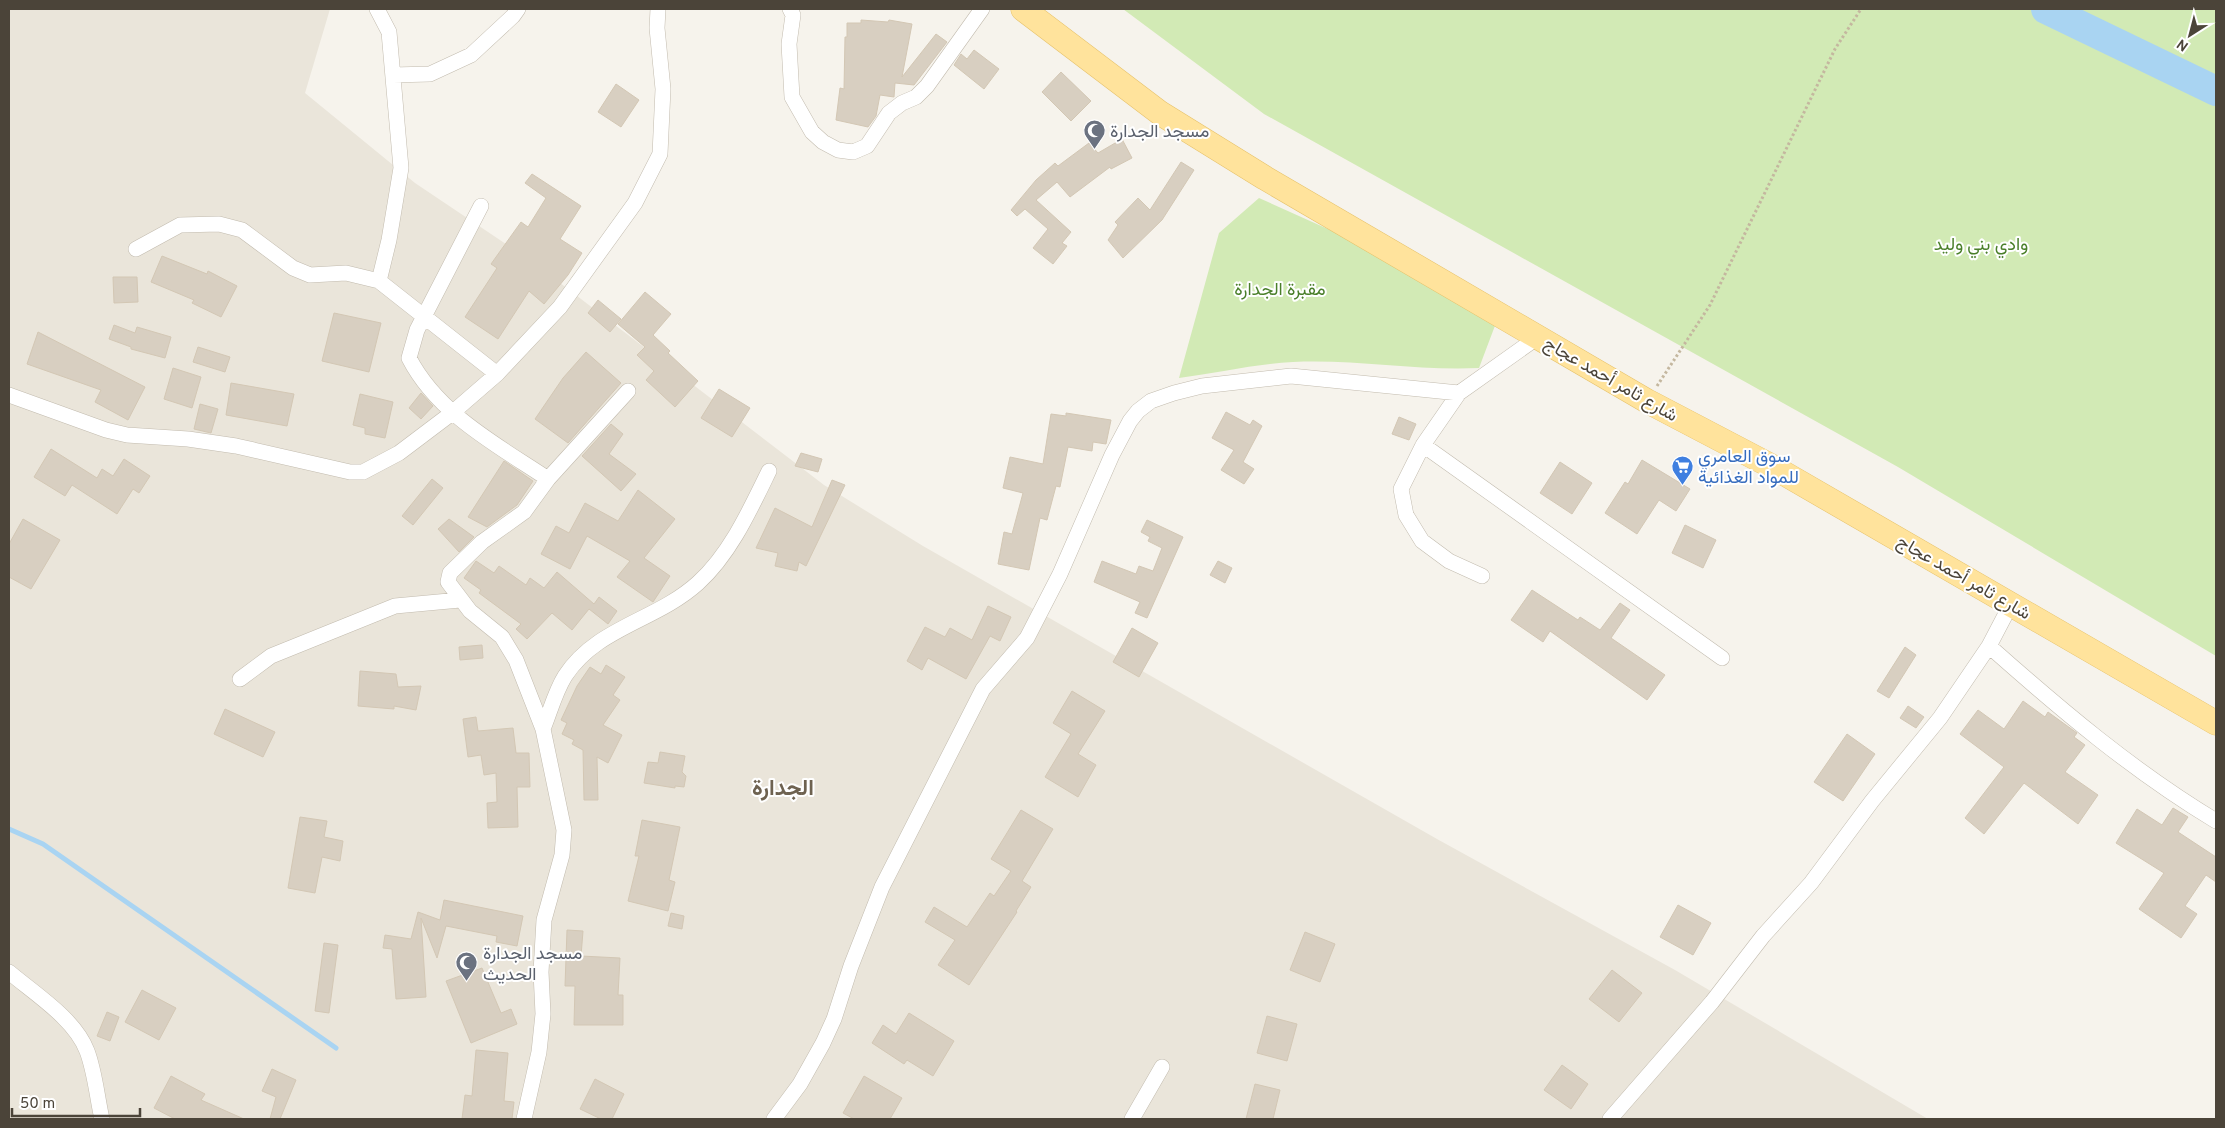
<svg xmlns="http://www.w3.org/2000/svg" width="2225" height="1128" font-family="Overpass,Vazirmatn,sans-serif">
	<rect width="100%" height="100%" fill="#f6f3ec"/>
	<path fill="#eae5da" d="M9 9H330L305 93 415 183 534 263 824 485 923 546 1437 839 1675 970 1928 1119H9Z"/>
	<path fill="#d2eab5" d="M1123 9H2216V656L1898 467 1264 114Z
		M1259 198 1388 256 1496 323 1479 368C1417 371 1355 359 1293 362 1255 364 1217 373 1179 378L1219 233Z"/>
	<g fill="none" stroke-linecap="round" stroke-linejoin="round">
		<path stroke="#a9d4f2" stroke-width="5" d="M9 829 43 844 336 1048"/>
		<path stroke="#a9d4f2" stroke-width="30" d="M2046 9 2216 91"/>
	</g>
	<path fill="#d8cfc1" stroke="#d3c7b4" d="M861 20 888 22 889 20 912 24 902 77 936 34 947 42 914 85 895 83 894 97 880 95 876 116 868 127 836 120 840 88 844 89 845 37H847V23H861Z
		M974 50 999 69 984 89 954 65 961 54 967 59Z
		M1061 72 1091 101 1071 121 1042 92Z
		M616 84 639 100 621 127 598 112Z
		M1122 139 1132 158 1111 169 1110 167 1070 197 1057 182 1036 200 1071 232 1062 243 1067 246 1053 264 1033 248 1048 229 1025 209 1017 216 1011 210 1036 180 1055 163 1058 166 1089 143 1098 153Z
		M1181 162 1194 170 1162 220 1123 258 1108 240 1118 225 1115 222 1138 198 1150 210Z
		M532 174 581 206 560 239 582 253 568 275 544 304 529 291 498 339 465 317 497 268 491 264 521 222 528 227 546 198 525 183Z
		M162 256 207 274 208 271 237 286 221 317 192 303 194 300 151 282Z
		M113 277H137L138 302 114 303Z
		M645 292 671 314 653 335 670 351 668 353 698 381 675 407 646 380 654 371 637 355 645 347 618 324Z
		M598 300 621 319 610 332 588 313Z
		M334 313 381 323 369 372 322 361Z
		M114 325 135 333 137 327 171 337 165 358 131 349V347L109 339Z
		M38 332 145 387 128 420 95 402 101 390 27 364Z
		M198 347 230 357 225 372 193 362Z
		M586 352 621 383 568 443 535 419 563 378Z
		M173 368 201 377 192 408 164 399Z
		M231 383 294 394 287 426 226 415Z
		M719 389 750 408 732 437 701 418Z
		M421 393 433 406 421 419 409 408Z
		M360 394 393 402 385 438 365 434V428L353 425Z
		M200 404 218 409 211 433 194 429Z
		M1226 412 1250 425 1253 420 1262 426 1243 462 1254 469 1244 484 1221 470 1234 450 1212 438Z
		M1066 413 1111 420 1106 444 1093 442 1092 451 1068 447 1060 487 1056 486 1047 520 1040 518 1029 570 998 564 1004 532 1012 534 1023 493 1003 488 1010 457 1043 464 1051 414 1066 416Z
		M1399 417 1416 424 1409 440 1392 434Z
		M611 424 623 434 609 454 636 474 621 491 582 456Z
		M51 449 97 478 102 469 113 476 124 459 150 476 139 493 133 489 117 514 72 485 65 496 34 477Z
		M801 453 822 459 818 472 795 466Z
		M1642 460 1690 489 1676 511 1659 500 1637 534 1605 513 1625 482 1628 484Z
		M504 461 533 481 517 505 487 527 468 517Z
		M1560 462 1592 483 1572 514 1540 493Z
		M432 479 443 488 413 525 402 516Z
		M832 480 845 485 806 566 799 562 797 571 775 566 778 553 756 548 775 508 812 527Z
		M638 490 675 519 644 558 670 576 653 602 617 577 630 561 587 536 570 569 541 554 556 526 569 533 585 503 618 521Z
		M23 519 60 540 31 589 9 577V544Z
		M449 519 474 537 459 552 438 529Z
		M1147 520 1183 537 1147 618 1135 613 1140 602 1094 582 1102 561 1136 574 1139 566 1153 571 1162 548 1148 541 1150 537 1141 532Z
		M1685 525 1716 540 1703 568 1672 553Z
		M476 561 494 573 499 566 526 585 530 578 544 588 557 572 594 604 599 597 617 611 608 624 589 609 572 630 552 613 527 639 516 629 521 624 479 593 481 590 464 578Z
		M1218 561 1232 568 1225 583 1210 575Z
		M1532 590 1578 620 1580 617 1600 630 1620 603 1630 610 1611 638 1665 675 1647 700 1550 631 1543 642 1511 620Z
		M988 606 1011 617 1000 641 990 636 966 679 928 658 922 670 907 661 925 627 945 637 950 628 972 640Z
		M1132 628 1158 643 1139 677 1113 662Z
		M482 645 483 658 460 660 459 647Z
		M1905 647 1916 655 1889 698 1877 691Z
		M606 665 625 677 613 695 620 700 603 725 622 735 608 763 597 757 598 800H584L583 750 572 744 574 740 562 734 567 723 561 720 577 686 590 667 601 674Z
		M360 671 396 674 398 687 421 686 416 710 394 706V709L358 706Z
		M1072 691 1105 711 1078 754 1096 765 1078 797 1045 777 1071 734 1053 723Z
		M2023 701 2045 717 2048 712 2077 733 2074 737 2085 745 2065 772 2098 795 2078 824 2024 783 1984 834 1965 818 2004 767 1960 734 1978 710 2004 729Z
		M1908 706 1924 717 1916 728 1900 718Z
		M225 709 275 732 263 757 214 734Z
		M476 717 478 731 513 728 516 753H529L530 787H517L518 827 488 828 487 803 497 802 496 773 484 775 481 755 468 757 463 719Z
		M1847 734 1875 754 1843 801 1814 782Z
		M660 752 685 756 682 772 686 776 684 787 675 786V788L644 783 648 762 658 763Z
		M2173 808 2188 817 2178 832 2216 857V882L2206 875 2185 906 2197 914 2181 938 2139 909 2164 873 2116 843 2137 809 2162 825Z
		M1021 810 1053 829 1022 881 1031 887 1016 911 1017 912 969 985 938 965 955 940 925 922 934 907 967 927 990 893 994 896 1011 871 991 859Z
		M300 817 327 821 324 837 343 841 340 861 322 857 315 893 288 888Z
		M642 820 680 827 669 880 675 882 668 911 628 901 639 856H635Z
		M444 900 523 916 517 946 496 942 497 936 446 926 437 958 421 918 426 997 396 999 392 949 383 948 385 935 411 939 418 912 440 920Z
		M1678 905 1711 923 1693 955 1660 937Z
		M671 913 684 916 682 929 668 926Z
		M567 930 583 931 581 956 620 958 618 995H623V1025H574L575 986H565Z
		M1305 932 1335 944 1320 982 1290 970Z
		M324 943 338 945 329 1013 315 1011Z
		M482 968 501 1013 511 1009 517 1024 471 1043 446 981Z
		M1612 970 1642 993 1619 1022 1589 999Z
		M142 990 176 1008 159 1040 125 1022Z
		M107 1012 119 1017 110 1041 97 1036Z
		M909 1013 954 1041 933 1076 907 1060 904 1064 872 1043 883 1025 896 1034Z
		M1267 1016 1297 1024 1287 1061 1257 1053Z
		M476 1050 508 1053 504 1101 514 1102 512 1119H462L465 1095 472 1096Z
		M1562 1065 1588 1084 1571 1109 1544 1090Z
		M272 1069 296 1080 280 1119H270L276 1097 262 1091Z
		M171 1076 205 1094 201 1100 244 1119H175L154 1108Z
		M864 1076 902 1098 890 1119H854L843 1113Z
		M595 1079 624 1094 612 1119H601L580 1109Z
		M1255 1084 1280 1090 1273 1119H1246Z"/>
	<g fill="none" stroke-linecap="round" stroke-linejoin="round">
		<defs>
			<path id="street" d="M377 9 389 32 401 168 389 240 379 281
				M790 9 793 15 789 44 792 97 812 132 823 142 838 150 853 152 867 146 889 113 902 103 916 97 927 86 982 9
				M393 75 430 74 471 55 513 16 518 9
				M481 206 417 330 409 358C438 414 497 445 548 479
				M136 249 180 225 219 224 242 230 293 268 310 275 346 273 379 281 497 374
				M1459 393 1423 445 1401 489 1406 515 1422 541 1449 561 1482 576
				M9 395 106 430 127 435 188 439 236 446 350 472H363L399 453 452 413 497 374 560 307 635 203 660 154 663 89 657 28 658 9
				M1423 445 1722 658
				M1989 646C2061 710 2133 771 2216 821
				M240 679 271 656 395 606 460 600
				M543 729C550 712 555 692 565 676 597 627 656 621 698 583 730 554 750 510 769 471
				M9 972C35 994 75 1019 87 1051 95 1072 97 1097 102 1119
				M524 1119 539 1052 543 1014 541 972 544 920 562 855 564 830 543 729 516 660 502 637 470 611 448 582 450 573 482 542 524 512 548 479 628 391
				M774 1119 800 1084 823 1043 834 1019 851 966 882 887 983 689 1027 638 1060 574 1112 455 1130 421 1138 411 1151 401 1174 393 1202 386 1291 376 1459 393 1538 337
				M1132 1119 1162 1067
				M1610 1119 1712 1002 1763 936 1811 883 1872 801 1940 718 1989 646 2011 604"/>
			<path id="primary" d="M1023 9 1160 113 1265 178 1647 401 1773 467 2216 723"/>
		</defs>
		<use href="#street" stroke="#c2bbae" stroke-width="16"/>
		<use href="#primary" stroke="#e6c16a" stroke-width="25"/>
		<path stroke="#c4b79f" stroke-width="3" stroke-dasharray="2.5 2.5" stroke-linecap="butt" d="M1657 386 1710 305 1835 49 1861 9"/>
		<use href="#street" stroke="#fff" stroke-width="15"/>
		<use href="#primary" stroke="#ffe39c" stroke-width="24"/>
	</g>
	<defs>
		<symbol id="mosque-pin" viewBox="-11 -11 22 30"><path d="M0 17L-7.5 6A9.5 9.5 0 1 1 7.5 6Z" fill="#6b7280" stroke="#fff"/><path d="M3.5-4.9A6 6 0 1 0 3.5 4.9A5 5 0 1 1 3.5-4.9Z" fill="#fff"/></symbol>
		<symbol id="supermarket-pin" viewBox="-11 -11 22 30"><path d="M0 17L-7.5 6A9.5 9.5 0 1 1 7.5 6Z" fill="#3f7fe0" stroke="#fff"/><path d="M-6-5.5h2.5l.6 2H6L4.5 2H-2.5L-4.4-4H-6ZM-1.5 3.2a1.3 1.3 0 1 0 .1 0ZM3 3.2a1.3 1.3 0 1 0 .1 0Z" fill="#fff"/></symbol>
	</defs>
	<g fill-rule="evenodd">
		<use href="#mosque-pin" x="1082" y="118" width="25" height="34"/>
		<use href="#supermarket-pin" x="1670" y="454" width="25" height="34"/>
		<use href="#mosque-pin" x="454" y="950" width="25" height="34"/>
	</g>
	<g text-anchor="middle" stroke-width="4" stroke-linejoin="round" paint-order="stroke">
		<g font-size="18" fill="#5b616d" stroke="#fff" text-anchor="start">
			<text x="1110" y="137">مسجد الجدارة</text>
			<text x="483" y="959">مسجد الجدارة<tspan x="483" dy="21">الحديث</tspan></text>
		</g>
		<g font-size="18" fill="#4a7f2a" stroke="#fff">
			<text x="1981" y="250">وادي بني وليد</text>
			<text x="1280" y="295">مقبرة الجدارة</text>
		</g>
		<g font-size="18" fill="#4b4439" stroke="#fff">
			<text transform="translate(1611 379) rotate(30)" y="6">شارع ثامر أحمد عجاج</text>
			<text transform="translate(1964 577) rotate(30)" y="6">شارع ثامر أحمد عجاج</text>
		</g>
		<g font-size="18" fill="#366cbe" stroke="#fff" text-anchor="start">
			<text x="1698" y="462">سوق العامري<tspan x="1698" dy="21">للمواد الغذائية</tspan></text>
		</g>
		<g font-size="22" font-weight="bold" fill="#6e6250" stroke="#fff">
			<text x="783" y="795">الجدارة</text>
		</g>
	</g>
	<rect width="2225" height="1128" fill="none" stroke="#4b4439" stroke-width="20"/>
	<g transform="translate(2190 35) rotate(216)" stroke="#ffffff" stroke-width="4" paint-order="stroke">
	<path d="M0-4L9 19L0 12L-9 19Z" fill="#4b4439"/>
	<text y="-8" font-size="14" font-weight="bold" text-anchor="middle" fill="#4b4439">N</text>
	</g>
	<path d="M12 1108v8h128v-8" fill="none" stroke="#4b4439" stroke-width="2.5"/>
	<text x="20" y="1108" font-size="15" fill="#4b4439" stroke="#ffffff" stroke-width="4" paint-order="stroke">50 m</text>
</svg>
